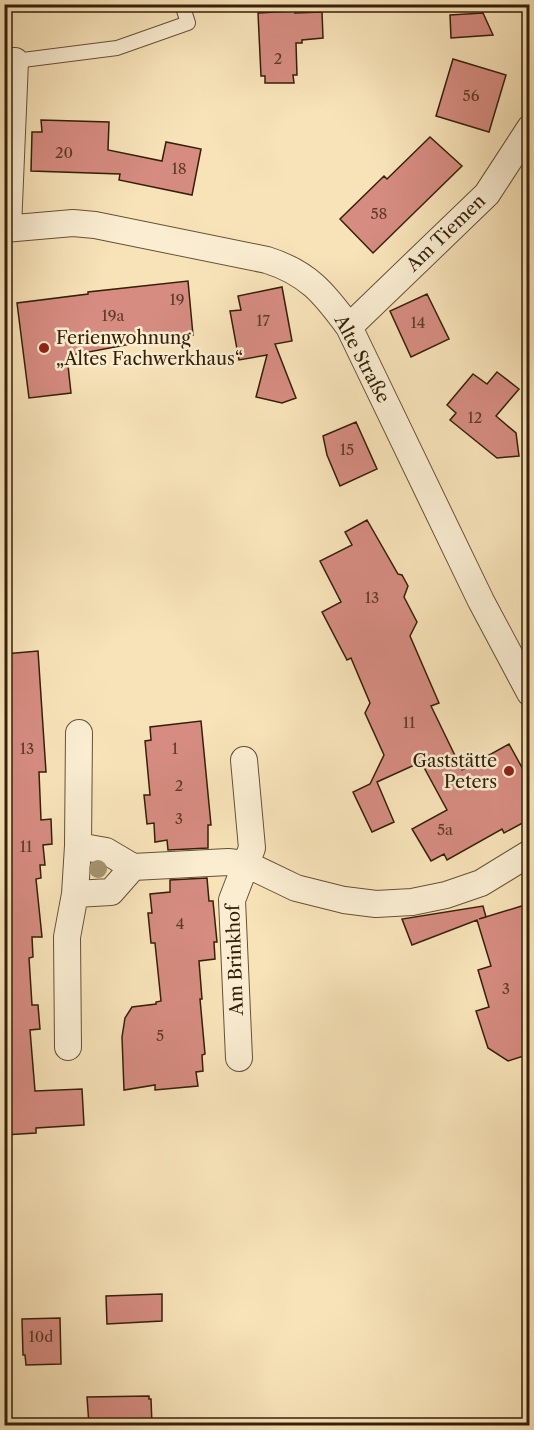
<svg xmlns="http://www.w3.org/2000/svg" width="534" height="1430" font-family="'Libre Caslon Text',serif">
	<rect width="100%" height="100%" fill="#f8e3b9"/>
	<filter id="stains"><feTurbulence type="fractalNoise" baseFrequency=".00333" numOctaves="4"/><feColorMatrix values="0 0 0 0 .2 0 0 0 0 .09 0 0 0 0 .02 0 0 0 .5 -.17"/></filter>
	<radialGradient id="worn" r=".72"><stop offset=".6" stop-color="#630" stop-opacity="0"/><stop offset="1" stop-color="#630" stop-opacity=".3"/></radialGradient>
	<path fill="#d68c81" stroke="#352008" stroke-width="1.5" d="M295 11V13L322 12 323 38 302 40V43H296L297 75H293L294 83H265V76H261L258 13Z
		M483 13 493 35 451 38 450 15Z
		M453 59 506 75 489 132 436 116Z
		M41 120 109 122 108 150 162 161 166 142 201 149 192 195 119 180 120 174 31 171 32 132H42Z
		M430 137 462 166 373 253 340 219 384 176 387 179Z
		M188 281 193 335 152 340 67 356 71 393 29 398 17 303 88 294V292Z
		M282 287 292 341 275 344 296 398 282 403 256 397 267 355 239 360 230 311 241 310 238 296Z
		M427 294 449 339 411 357 390 311Z
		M497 372 519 389 496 416 516 433 519 456 497 458 450 420 456 413 447 405 473 374 487 384Z
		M356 422 377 469 340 486 327 455 323 436Z
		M367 520 398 574 402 575 408 586 404 597 417 622 410 636 439 703 431 706 462 770 509 744 530 782V819L504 833 502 829 447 860 444 854 431 861 412 829 447 810 421 762 377 782 394 822 372 832 353 792 370 784 384 755 365 713 370 703 351 658 347 660 322 612 341 602 320 561 352 545 345 532Z
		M38 651 46 772H39L41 820 51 819 52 844 43 845 45 865H40L41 878 36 879 42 937H32L33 957 29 958 32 1005H38L40 1029 30 1030 35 1091 82 1089 84 1125 36 1128V1133L4 1135V654Z
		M201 721 211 825H208V848L168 850 167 840 155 842 154 823 147 824 144 795H150L145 741 151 740 150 727Z
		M207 878 209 901H213L217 942H214L215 959 199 961 202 999H200L205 1054 202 1055 203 1071 196 1072 198 1086 155 1090V1085L124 1090 122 1037 125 1018 132 1007 156 1004V1002L161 1001 155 943H151L148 913H152L150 894 170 892V880Z
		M525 905 530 918V1054L508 1061 488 1048 476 1011 489 1007 478 970 491 966 477 920 412 945 402 919 483 906 486 917 479 919Z
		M162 1294V1321L107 1324 106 1296Z
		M60 1318 61 1364 26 1365 25 1355H23L22 1319Z
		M149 1396V1399H151L152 1425H89L87 1397Z"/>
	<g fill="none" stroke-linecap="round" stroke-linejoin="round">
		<defs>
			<path id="lane" d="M15 61 117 48 188 23 182 4"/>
			<path id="street" d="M4 61H15L8 228
				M4 229 73 223 95 225 267 260C308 273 324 293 349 327L481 601 530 693
				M349 327 487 194 530 128
				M79 733 78 846 106 851 133 867 228 862 246 864 296 888 344 900 376 904 412 902 446 895 481 883 530 853
				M75 894 111 892 133 867
				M68 1047 67 937 75 894 78 846
				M239 1058 232 900 252 848 244 760"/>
		</defs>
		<use href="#lane" stroke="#665134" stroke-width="16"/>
		<use href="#street" stroke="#665134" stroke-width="28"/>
		<use href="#lane" stroke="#faedd2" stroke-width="14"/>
		<use href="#street" stroke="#faedd2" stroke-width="26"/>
	</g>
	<circle fill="#a4926d" cx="98" cy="869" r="9"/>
	<g fill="#8f2418" stroke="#faedd2" stroke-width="2">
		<circle cx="44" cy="348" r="6"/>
		<circle cx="509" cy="771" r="6"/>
	</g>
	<g text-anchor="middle" stroke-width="5" stroke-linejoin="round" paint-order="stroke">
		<g font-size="15" fill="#5d3b26">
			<text x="278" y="64">2</text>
			<text x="471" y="101">56</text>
			<text x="64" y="158">20</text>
			<text x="179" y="174">18</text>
			<text x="379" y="219">58</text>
			<text x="177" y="305">19</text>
			<text x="113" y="321">19a</text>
			<text x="263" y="326">17</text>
			<text x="418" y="328">14</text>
			<text x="475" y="423">12</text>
			<text x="347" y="455">15</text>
			<text x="372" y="603">13</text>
			<text x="409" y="728">11</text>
			<text x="27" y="754">13</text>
			<text x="175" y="754">1</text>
			<text x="179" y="791">2</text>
			<text x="179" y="824">3</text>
			<text x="445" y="835">5a</text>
			<text x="26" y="852">11</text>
			<text x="180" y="929">4</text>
			<text x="506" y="994">3</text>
			<text x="160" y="1041">5</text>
			<text x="41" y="1342">10d</text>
		</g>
		<g font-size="18" fill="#352008" stroke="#faedd2">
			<text transform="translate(446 233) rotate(-44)" y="6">Am Tiemen</text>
			<text transform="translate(362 359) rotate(62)" y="6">Alte Straße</text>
			<text transform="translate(235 960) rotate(-92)" y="6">Am Brinkhof</text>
		</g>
		<g font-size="18" fill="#352008" stroke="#faedd2" text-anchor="start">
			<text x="56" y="344">Ferienwohnung<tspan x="56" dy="21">„Altes Fachwerkhaus“</tspan></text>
			<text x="497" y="767" text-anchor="end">Gaststätte<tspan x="497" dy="21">Peters</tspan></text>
		</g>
	</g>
	<rect width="534" height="1430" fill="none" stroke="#f8e3b9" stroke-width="24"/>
	<rect x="6" y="6" width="522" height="1418" fill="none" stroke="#352008" stroke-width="3"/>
	<rect x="12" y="12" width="510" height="1406" fill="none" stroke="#352008" stroke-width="1.5"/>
	<rect width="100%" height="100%" filter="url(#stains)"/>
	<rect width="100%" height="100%" fill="url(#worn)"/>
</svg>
